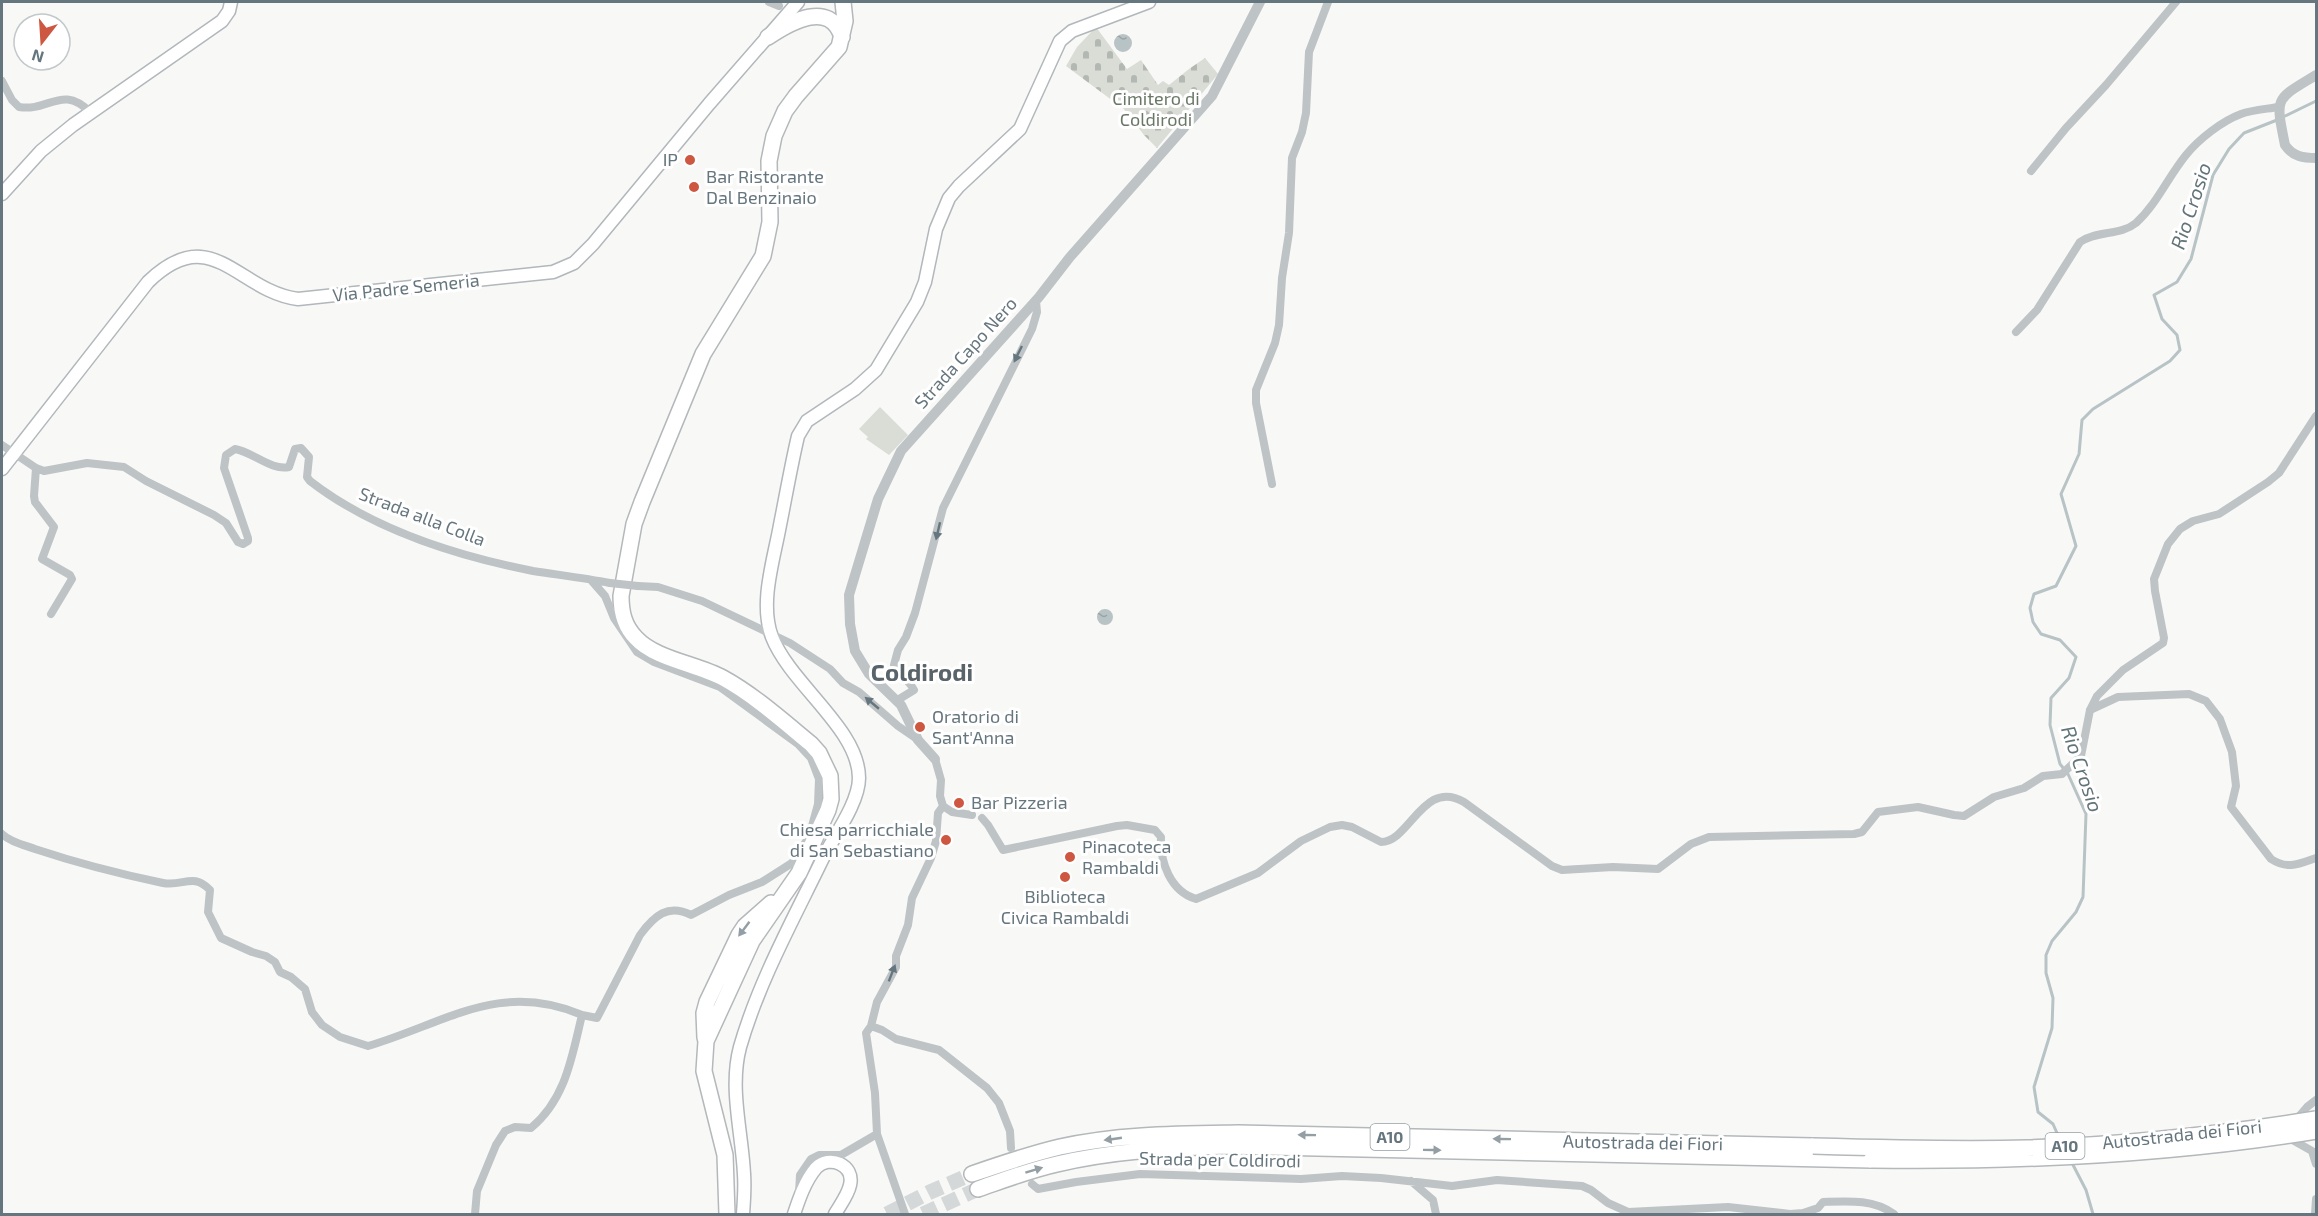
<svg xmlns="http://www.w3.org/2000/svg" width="2318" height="1216" font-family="'Exo 2',sans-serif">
	<defs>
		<pattern id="cemetery-stones" width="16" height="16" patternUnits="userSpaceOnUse" patternTransform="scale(1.5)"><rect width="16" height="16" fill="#d9ddd6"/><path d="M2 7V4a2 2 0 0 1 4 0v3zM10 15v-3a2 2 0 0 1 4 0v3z" fill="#b4b8b3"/></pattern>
		<pattern id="water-ripples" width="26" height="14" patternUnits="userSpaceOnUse" patternTransform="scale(1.5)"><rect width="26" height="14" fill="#b8c3c6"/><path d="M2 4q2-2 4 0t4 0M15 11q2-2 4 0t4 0" fill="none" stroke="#99a3a6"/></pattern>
	</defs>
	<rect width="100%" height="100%" fill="#f8f8f7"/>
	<path fill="#d9ddd6" d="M880 407 908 435 889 455 866 439 868 437 859 429Z"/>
	<path fill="url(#cemetery-stones)" d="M1096 27 1127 69 1141 60 1158 85 1163 81 1169 85 1189 69 1205 58 1218 74 1157 148 1144 135 1116 99 1113 101 1066 66 1077 47Z"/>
	<path fill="url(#water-ripples)" d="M1114 43a9 9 0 1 1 18 0a9 9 0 1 1-18 0Z
		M1097 617a8 8 0 1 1 16 0a8 8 0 1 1-16 0Z"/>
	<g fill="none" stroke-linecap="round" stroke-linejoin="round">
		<path stroke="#b8c3c6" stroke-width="3" d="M2283 117 2316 101
			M2061 1142 2053 1124 2038 1112 2034 1087 2052 1028 2053 998 2046 973V955L2052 941 2076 912 2083 897 2086 814 2068 774 2060 764 2050 725 2051 698 2069 678 2076 657 2060 640 2041 634 2033 622 2030 608 2034 594 2056 586 2076 546 2061 494 2079 454 2082 420 2093 409 2170 361 2180 350 2177 335 2162 319 2154 295 2177 282 2191 259 2213 175 2229 149 2244 133 2277 120
			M2071 1161 2086 1190 2093 1214"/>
		<path stroke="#d4d8d9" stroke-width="15" stroke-dasharray="15 8" stroke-linecap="butt" d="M887 1214 930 1192 972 1174
			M923 1214 978 1189"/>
		<defs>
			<path id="secondary" d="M2 194 41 151 73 125 222 21 229 11 231 2
				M2 469 148 282C212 220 237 291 298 299L553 272 574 263 593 244 709 104 798 2
				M743 1214C744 1201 745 1187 744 1174 742 1132 729 1088 740 1047 759 981 794 918 824 856 835 835 859 802 859 778 859 729 791 685 772 637 759 603 774 559 780 525 786 495 791 466 798 436L807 421 855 389 876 370 917 302 925 282 936 229 949 198 959 186 1020 129 1060 41 1072 31 1149 2
				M794 1214C799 1199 805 1181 816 1168 829 1154 855 1165 850 1185 848 1195 840 1205 835 1214"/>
			<path id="motorway" d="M768 37C792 21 830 0 842 37
				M705 1038 704 1013 707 1002 739 935 745 926 771 903
				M972 1174C1001 1164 1030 1154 1060 1147 1118 1134 1179 1134 1238 1133L1813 1146
				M978 1189C1004 1180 1030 1170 1057 1164 1112 1151 1169 1148 1225 1146L1871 1160
				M727 1214 725 1155 704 1071 706 1041 752 941 799 873 828 810 831 799 830 776 819 753 811 744C783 721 754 695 723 678 697 664 655 659 636 638 624 626 621 612 621 596L634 524 642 502 703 354 763 256 770 222 769 161 774 136 785 111 796 96 839 47 845 21 843 2"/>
		</defs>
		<use href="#secondary" stroke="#b1b7bb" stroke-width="15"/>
		<use href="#motorway" stroke="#b4b8bb" stroke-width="18"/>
		<path stroke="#bec3c6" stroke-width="8" d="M769 2 779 6
			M2 81 12 100 19 107C49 112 62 84 90 112
			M2031 171 2066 128 2106 85 2176 2
			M2016 332 2037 310 2080 242C2098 230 2120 236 2136 223 2157 204 2168 177 2186 155 2199 139 2222 121 2241 114 2252 110 2267 109 2278 107
			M2 445 36 468 44 471 87 463 124 467 146 481 214 515 226 523 238 542 243 544 248 541V538L224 468 226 455 235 449C253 452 271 471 289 467L295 449 301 448 309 457 307 477 310 481C372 529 457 556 533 571 559 575 585 578 610 583
			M36 468 34 496 35 502 54 527 42 559 70 575 72 579 51 614
			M1272 484 1256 403V390L1275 343 1279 325 1282 278 1289 233 1292 158 1302 132 1306 113 1309 52 1328 2
			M591 580 605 596 614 618 637 652 654 662 720 687 798 744 811 758 819 779 818 804 809 837 792 863
			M638 586 658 587 702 601 790 643 830 669 843 683 859 692 898 726 917 739
			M896 701 914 690C909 680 899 675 894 665L898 650 906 637 915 613 943 508 1032 329 1037 312 1036 301
			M2090 710 2118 697 2189 694 2206 701 2220 719 2232 752 2236 786 2231 807 2271 859C2288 870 2299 864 2316 858
			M935 759 941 780 940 796 943 806 952 812 972 815
			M982 818 988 825 1003 850 1117 826 1127 825 1155 830 1161 837C1160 862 1170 891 1196 899L1258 873 1301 841 1330 827 1342 825 1352 827 1381 842C1410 842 1423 778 1464 802L1552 866 1562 870 1613 867 1658 869 1691 844 1709 837 1854 834 1862 832 1878 812 1918 807 1954 815 1964 816 1994 797 2024 788 2043 776 2062 774 2081 756 2090 710 2097 696 2123 670 2163 643 2164 638 2155 591 2154 579 2168 544 2180 529 2193 521 2219 514 2268 482 2279 473 2316 416
			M2 834C10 842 24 845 35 849 77 863 120 874 163 883 183 887 193 872 210 890L208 912 221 938 252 952 266 956 275 962 280 972 291 977 305 989 312 1012 322 1025 340 1037 368 1046C446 1023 499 980 582 1015
			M871 1026 882 1030 896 1039 939 1050 987 1088 999 1103 1010 1131 1011 1148
			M2295 1121 2307 1107 2316 1100
			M2289 1135V1138L2312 1151 2316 1164
			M1411 1181 1433 1200 1436 1214
			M1032 1184 1038 1189 1076 1182 1140 1174 1301 1179 1342 1176 1381 1178 1452 1186 1497 1180 1582 1186 1591 1190 1608 1203 1628 1212 1728 1207 1790 1214 1803 1213 1818 1208 1823 1202C1849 1201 1873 1199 1894 1214
			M799 1193 800 1175 811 1159 819 1155H841L877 1134
			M475 1214 477 1191 496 1145 505 1131 515 1127 531 1128C566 1099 572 1056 582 1015L597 1018 640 935C654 916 668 903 691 915L729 895 762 882 792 863H799
			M905 1214 877 1134 875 1093 866 1033 871 1026 877 1002 896 967V956L908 925 912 898 931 858 936 841 938 813 943 806
			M2315 1214 2316 1199"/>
		<path stroke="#bec3c6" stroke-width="10" d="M2316 75C2275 100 2275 96 2285 145 2293 157 2304 158 2316 158
			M935 759 918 740 901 705 869 674 855 651 850 624 849 595 878 499 901 451 1039 297 1070 257 1212 96 1260 2"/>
		<use href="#secondary" stroke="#fff" stroke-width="12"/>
		<use href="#motorway" stroke="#fff" stroke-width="15"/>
		<defs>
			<path id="motorway-bridge" d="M1813 1146C1884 1148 1955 1150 2027 1148 2123 1145 2221 1134 2316 1119
				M1871 1160C2020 1162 2169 1155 2316 1131"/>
		</defs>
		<use href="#motorway-bridge" stroke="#b4b8bb" stroke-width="18" stroke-linecap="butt"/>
		<path stroke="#bec3c6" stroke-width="8" d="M610 583 638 586"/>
		<use href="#motorway-bridge" stroke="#fff" stroke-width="15"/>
	</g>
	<defs><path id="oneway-solid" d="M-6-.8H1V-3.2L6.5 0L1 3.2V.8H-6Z" transform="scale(1.5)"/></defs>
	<g fill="#66767e">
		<use href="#oneway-solid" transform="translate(1018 354) rotate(116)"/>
		<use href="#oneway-solid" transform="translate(938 531) rotate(103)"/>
		<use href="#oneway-solid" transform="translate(872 703) rotate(-140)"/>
		<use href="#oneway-solid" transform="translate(892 973) rotate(-69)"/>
	</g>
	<g fill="#949fa5">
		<use href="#oneway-solid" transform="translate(744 929) rotate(127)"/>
		<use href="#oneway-solid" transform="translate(1307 1135) rotate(-179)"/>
		<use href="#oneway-solid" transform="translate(1113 1139) rotate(172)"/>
		<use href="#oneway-solid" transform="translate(1502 1139) rotate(-179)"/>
		<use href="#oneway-solid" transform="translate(1432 1150) rotate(1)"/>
		<use href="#oneway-solid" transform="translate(1034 1170) rotate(-17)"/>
	</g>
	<g fill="#ce5741" stroke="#fff" stroke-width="2">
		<circle cx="690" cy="160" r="6"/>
		<circle cx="694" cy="187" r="6"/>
		<circle cx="920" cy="727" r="6"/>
		<circle cx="959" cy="803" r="6"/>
		<circle cx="946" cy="840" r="6"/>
		<circle cx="1070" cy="857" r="6"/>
		<circle cx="1065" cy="877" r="6"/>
	</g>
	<g text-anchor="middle" stroke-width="6" stroke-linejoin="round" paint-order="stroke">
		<g fill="#fff" stroke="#949fa5" stroke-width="1.5">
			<rect x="1370.5" y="1124" width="39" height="26" rx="4.5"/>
			<rect x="2045.5" y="1133" width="39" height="26" rx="4.5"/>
		</g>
		<g font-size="16" font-weight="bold" fill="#66767e">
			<text x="1390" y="1143">A10</text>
			<text x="2065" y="1152">A10</text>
		</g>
		<g font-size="18" fill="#697765" stroke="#fff">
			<text x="1156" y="105">Cimitero di<tspan x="1156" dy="21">Coldirodi</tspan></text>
		</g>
		<g font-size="18" fill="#66767e" stroke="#fff" text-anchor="start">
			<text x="678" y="166" text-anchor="end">IP</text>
			<text x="706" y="183">Bar Ristorante<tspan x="706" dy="21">Dal Benzinaio</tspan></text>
			<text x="932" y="723">Oratorio di<tspan x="932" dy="21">Sant'Anna</tspan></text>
			<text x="971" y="809">Bar Pizzeria</text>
			<text x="934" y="836" text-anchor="end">Chiesa parricchiale<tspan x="934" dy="21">di San Sebastiano</tspan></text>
			<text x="1082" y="853">Pinacoteca<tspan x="1082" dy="21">Rambaldi</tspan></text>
			<text x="1065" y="903" text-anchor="middle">Biblioteca<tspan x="1065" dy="21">Civica Rambaldi</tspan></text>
		</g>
		<g font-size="18" fill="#66767e" stroke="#fff">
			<text transform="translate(406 288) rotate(-6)" y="6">Via Padre Semeria</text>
			<text transform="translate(966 353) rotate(-48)" y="6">Strada Capo Nero</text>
			<text transform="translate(422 517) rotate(21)" y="6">Strada alla Colla</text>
			<text transform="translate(2182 1135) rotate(-6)" y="6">Autostrada dei Fiori</text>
			<text transform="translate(1643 1143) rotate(1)" y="6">Autostrada dei Fiori</text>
			<text transform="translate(1220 1160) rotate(1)" y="6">Strada per Coldirodi</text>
		</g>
		<g font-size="20" font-style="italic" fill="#627478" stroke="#fff">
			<text transform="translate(2191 206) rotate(-72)" y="7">Rio Crosio</text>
			<text transform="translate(2082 769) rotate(71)" y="7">Rio Crosio</text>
		</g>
		<g font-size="24" font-weight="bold" fill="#58636a" stroke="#fff">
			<text x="922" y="681">Coldirodi</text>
		</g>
	</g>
	<rect width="2318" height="1216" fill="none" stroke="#66767e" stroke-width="6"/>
	<g transform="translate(42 42) rotate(197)"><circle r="28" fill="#ffffff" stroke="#c2c8cb" stroke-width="1.5"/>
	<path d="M0-4.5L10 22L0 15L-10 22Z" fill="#ce5741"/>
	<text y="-9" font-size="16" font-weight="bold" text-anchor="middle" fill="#66767e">N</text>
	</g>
</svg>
